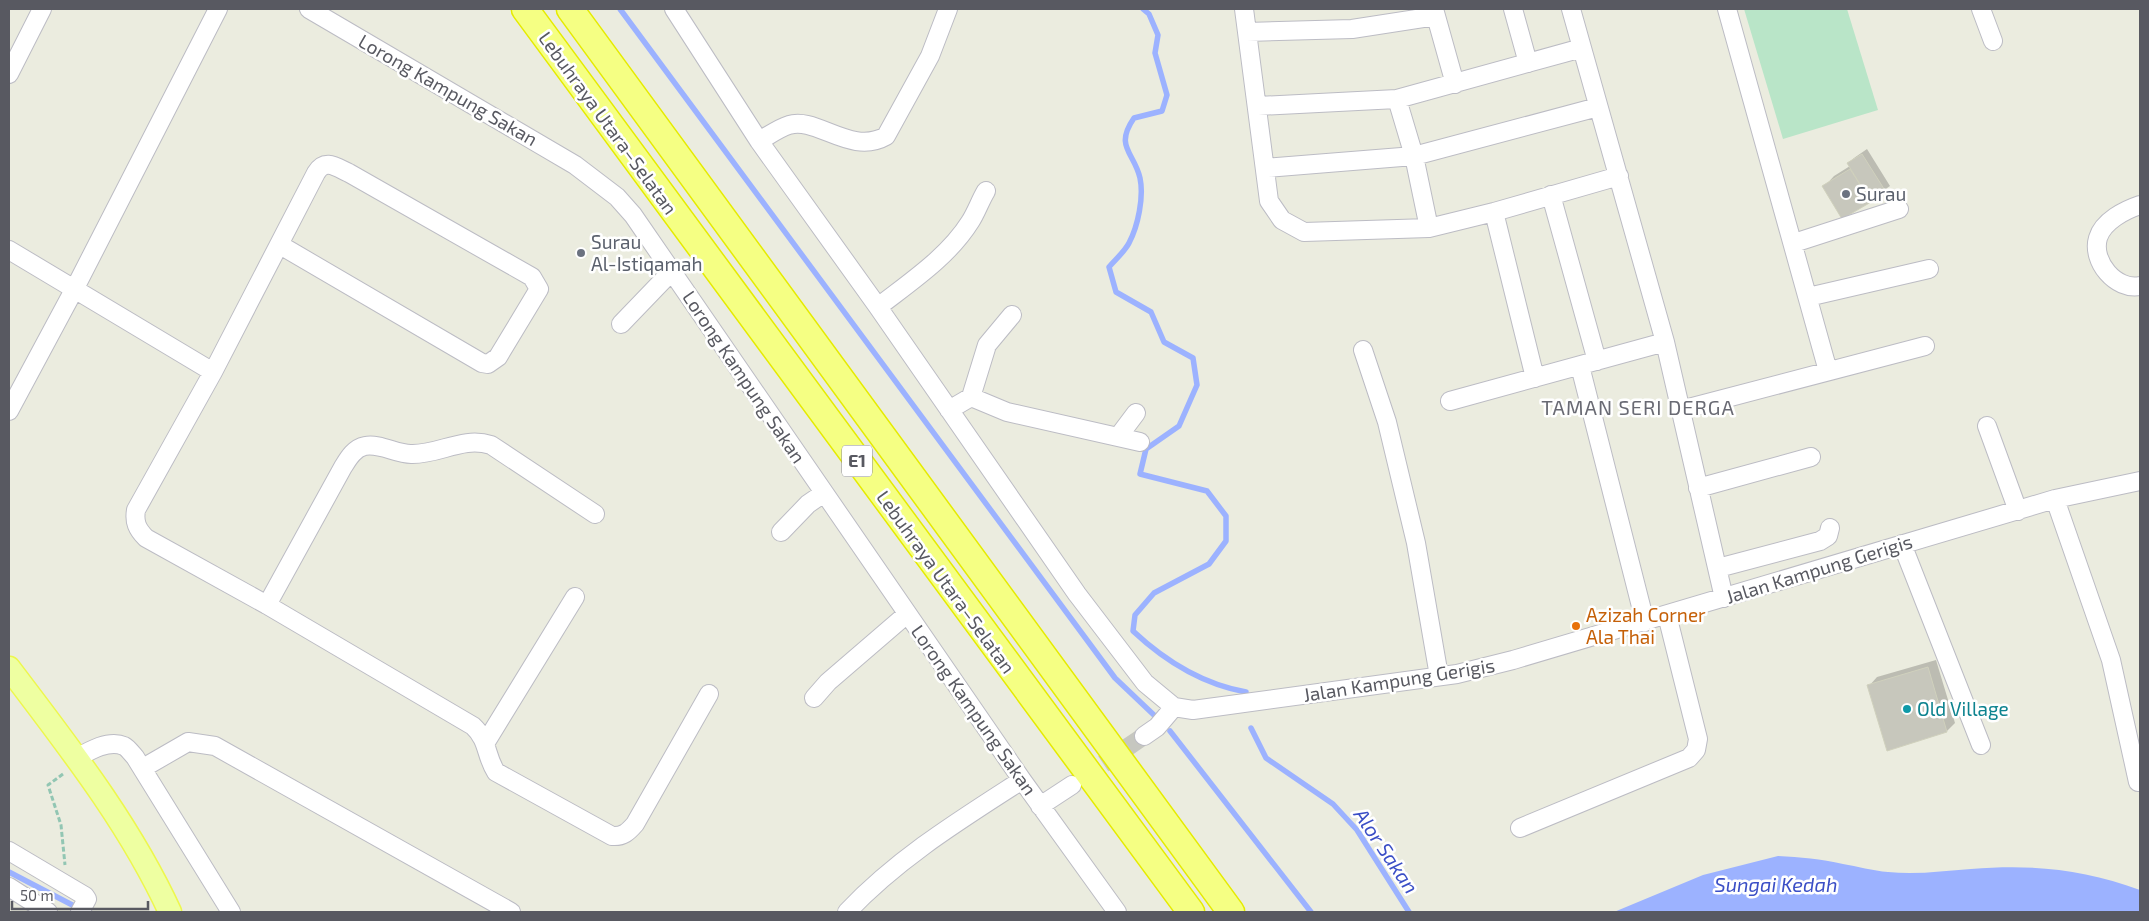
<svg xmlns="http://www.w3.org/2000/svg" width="2149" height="921" font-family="'Exo 2',sans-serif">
	<rect width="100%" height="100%" fill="#ebecdf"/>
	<path fill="#b9e5c8" d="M1744 9H1847L1878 110 1783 139Z"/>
	<path fill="#9cb2ff" d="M1778 856C1800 857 1821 859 1843 864 1857 866 1873 871 1888 872 1916 875 1943 871 1971 869 2032 864 2083 869 2140 890V912H1614L1703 875Z"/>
	<path fill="#0003" d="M1867 149 1890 186 1843 218 1824 187 1834 176 1850 166 1848 164 1854 158Z
		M1936 660 1955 723 1947 731 1869 686 1877 677Z"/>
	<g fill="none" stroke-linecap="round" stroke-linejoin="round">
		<path stroke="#9cb2ff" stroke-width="5.5" d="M620 9 1115 678 1155 716
			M1143 9 1149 14 1158 35 1155 53 1167 95 1162 111 1134 118C1114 147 1134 152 1140 178 1144 197 1138 226 1129 243 1125 251 1116 259 1109 267L1116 292 1151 312 1164 342 1193 358 1197 385 1179 426 1146 449 1140 474 1207 491 1226 516V541L1209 564 1154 593 1135 615 1133 631C1165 661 1202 684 1246 692
			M1251 728 1266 758 1333 804 1357 830 1409 912
			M1170 731 1311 912
			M9 872 80 909"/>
	</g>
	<path fill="#c7c7bc" stroke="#d0d1bd" d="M1862 154 1886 192 1871 202 1847 163Z
		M1850 169 1871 202 1842 219 1822 186Z
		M1928 667 1947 732 1887 751 1867 685Z"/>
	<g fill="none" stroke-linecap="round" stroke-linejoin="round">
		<path stroke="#c6c7c0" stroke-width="18" stroke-dasharray="18 9" stroke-linecap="butt" d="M1081 779 1144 736"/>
		<defs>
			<path id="minor" d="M309 9 575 165 617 197 633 215 1022 780 1117 912
				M674 9 759 141 878 307 1077 594 1145 683 1174 707 1193 710 1457 674 1513 660 2055 499 2140 481
				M1244 9 1269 201 1282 220 1304 232 1429 228 1494 212 1619 176
				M1434 9 1455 84
				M1513 9 1528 63
				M1571 9 1665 342 1724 598
				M1727 9 1828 371
				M1981 9 1993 41
				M1247 32 1352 29 1436 16
				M9 74 42 9
				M1397 99 1414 156 1429 228
				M1258 106 1397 99 1582 48
				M759 141C768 136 779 128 789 125 816 116 851 156 886 136L930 56 948 9
				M1265 168 1414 156 1598 107
				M1551 195 1597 361
				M2140 205C2125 210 2103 221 2098 238 2091 261 2116 291 2140 286
				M1494 212 1535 378
				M1794 243 1899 209
				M280 245 482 363 488 364 498 357 539 289 532 277 349 173C336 167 325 158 316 173L213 372 136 510C134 522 137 529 146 538L267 605 473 726C489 741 485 755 496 772L612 836C623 837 628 832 635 824L709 694
				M9 250 213 372
				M1808 297 1929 269
				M878 307C910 282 948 257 970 222 976 213 980 201 986 191
				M621 324 672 271
				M1363 350 1387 422 1416 543 1439 676
				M1580 366 1645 622
				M971 397 987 345 1012 315
				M1450 401 1665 342
				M949 410 971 397 1007 412 1140 442
				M1681 410 1925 346
				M9 411 75 288 218 9
				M1987 426 2018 511
				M1118 437 1136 413
				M1698 488 1811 457
				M2055 499 2111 660 2138 782
				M781 532 808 504 824 493
				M1902 544 1981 745
				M1718 568 1820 541 1828 536 1830 528
				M267 605 343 467C348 459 354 448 365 446 380 443 396 454 411 454 439 455 462 436 491 445L595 514
				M814 698 828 682 907 614
				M1144 736 1157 727 1174 707
				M486 742 575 597
				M77 758C89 751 109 739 124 746 128 748 132 754 135 757L231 912
				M143 768 188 742 215 746 511 912
				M1040 806 1072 785
				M1520 828 1689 758 1696 750 1698 739 1667 615
				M9 851 85 896 87 899 80 912
				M9 887 48 912
				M847 912C898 858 960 820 1022 780"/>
			<path id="major" d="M9 668C68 746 129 823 170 912"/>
			<path id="highway" d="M525 9 1191 912
				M570 9 1231 912"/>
		</defs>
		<use href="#minor" stroke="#bcbcc4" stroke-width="20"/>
		<use href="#major" stroke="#edf74d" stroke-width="25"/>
		<use href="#highway" stroke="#e5eb00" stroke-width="29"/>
		<path stroke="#92c6b3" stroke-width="3" stroke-dasharray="5 2.5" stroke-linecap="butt" d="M63 774 48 785 61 825 65 865"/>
		<use href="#minor" stroke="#fff" stroke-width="18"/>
		<use href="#major" stroke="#eeffa1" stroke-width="22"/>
		<use href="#highway" stroke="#f5ff83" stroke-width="26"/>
	</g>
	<g fill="#6b7280" stroke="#fff" stroke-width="2">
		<circle cx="1846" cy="194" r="5"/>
		<circle cx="581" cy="253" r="5"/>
	</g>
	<circle fill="#e8710a" stroke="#fff" stroke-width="2" cx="1576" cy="626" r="5"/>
	<circle fill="#0f9aa8" stroke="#fff" stroke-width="2" cx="1907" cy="709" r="5"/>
	<g text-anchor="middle" stroke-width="5" stroke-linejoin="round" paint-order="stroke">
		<rect fill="#fff" stroke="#8a8b90" stroke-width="1" x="842" y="445.5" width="30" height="31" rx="4"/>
		<g font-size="18" font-weight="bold" fill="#585961">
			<text x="857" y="467">E1</text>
		</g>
		<g font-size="19" fill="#585961" stroke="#fff">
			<text transform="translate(448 90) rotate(30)" y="7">Lorong Kampung Sakan</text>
			<text transform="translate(608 123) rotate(54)" y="7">Lebuhraya Utara–Selatan</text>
			<text transform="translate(744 377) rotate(56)" y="7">Lorong Kampung Sakan</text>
			<text transform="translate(1819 569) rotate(-17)" y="7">Jalan Kampung Gerigis</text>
			<text transform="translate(946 582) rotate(54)" y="7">Lebuhraya Utara–Selatan</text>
			<text transform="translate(1399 680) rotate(-9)" y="7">Jalan Kampung Gerigis</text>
			<text transform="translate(974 710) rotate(55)" y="7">Lorong Kampung Sakan</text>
		</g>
		<g font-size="19" fill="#5b616d" stroke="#fff" text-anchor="start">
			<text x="1856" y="201">Surau</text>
			<text x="591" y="249">Surau<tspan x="591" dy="22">Al-Istiqamah</tspan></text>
		</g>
		<g font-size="19" fill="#c56008" stroke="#fff" text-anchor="start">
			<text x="1586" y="622">Azizah Corner<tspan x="1586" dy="22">Ala Thai</tspan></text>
		</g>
		<g font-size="19" fill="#0d838f" stroke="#fff" text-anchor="start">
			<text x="1917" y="716">Old Village</text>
		</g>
		<g font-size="20" letter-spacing="1" fill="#696a73" stroke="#fff">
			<text x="1638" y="415">TAMAN SERI DERGA</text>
		</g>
		<g font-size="20" font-style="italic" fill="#3b4fc6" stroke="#fff">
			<text transform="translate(1386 851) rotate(56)" y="7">Alor Sakan</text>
			<text x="1776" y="892">Sungai Kedah</text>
		</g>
	</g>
	<rect width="2149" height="921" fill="none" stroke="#585961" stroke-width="20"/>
	<path d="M12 901v8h136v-8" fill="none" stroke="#585961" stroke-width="2.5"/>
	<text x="20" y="901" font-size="15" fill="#585961" stroke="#ffffff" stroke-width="4" paint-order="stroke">50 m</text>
</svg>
